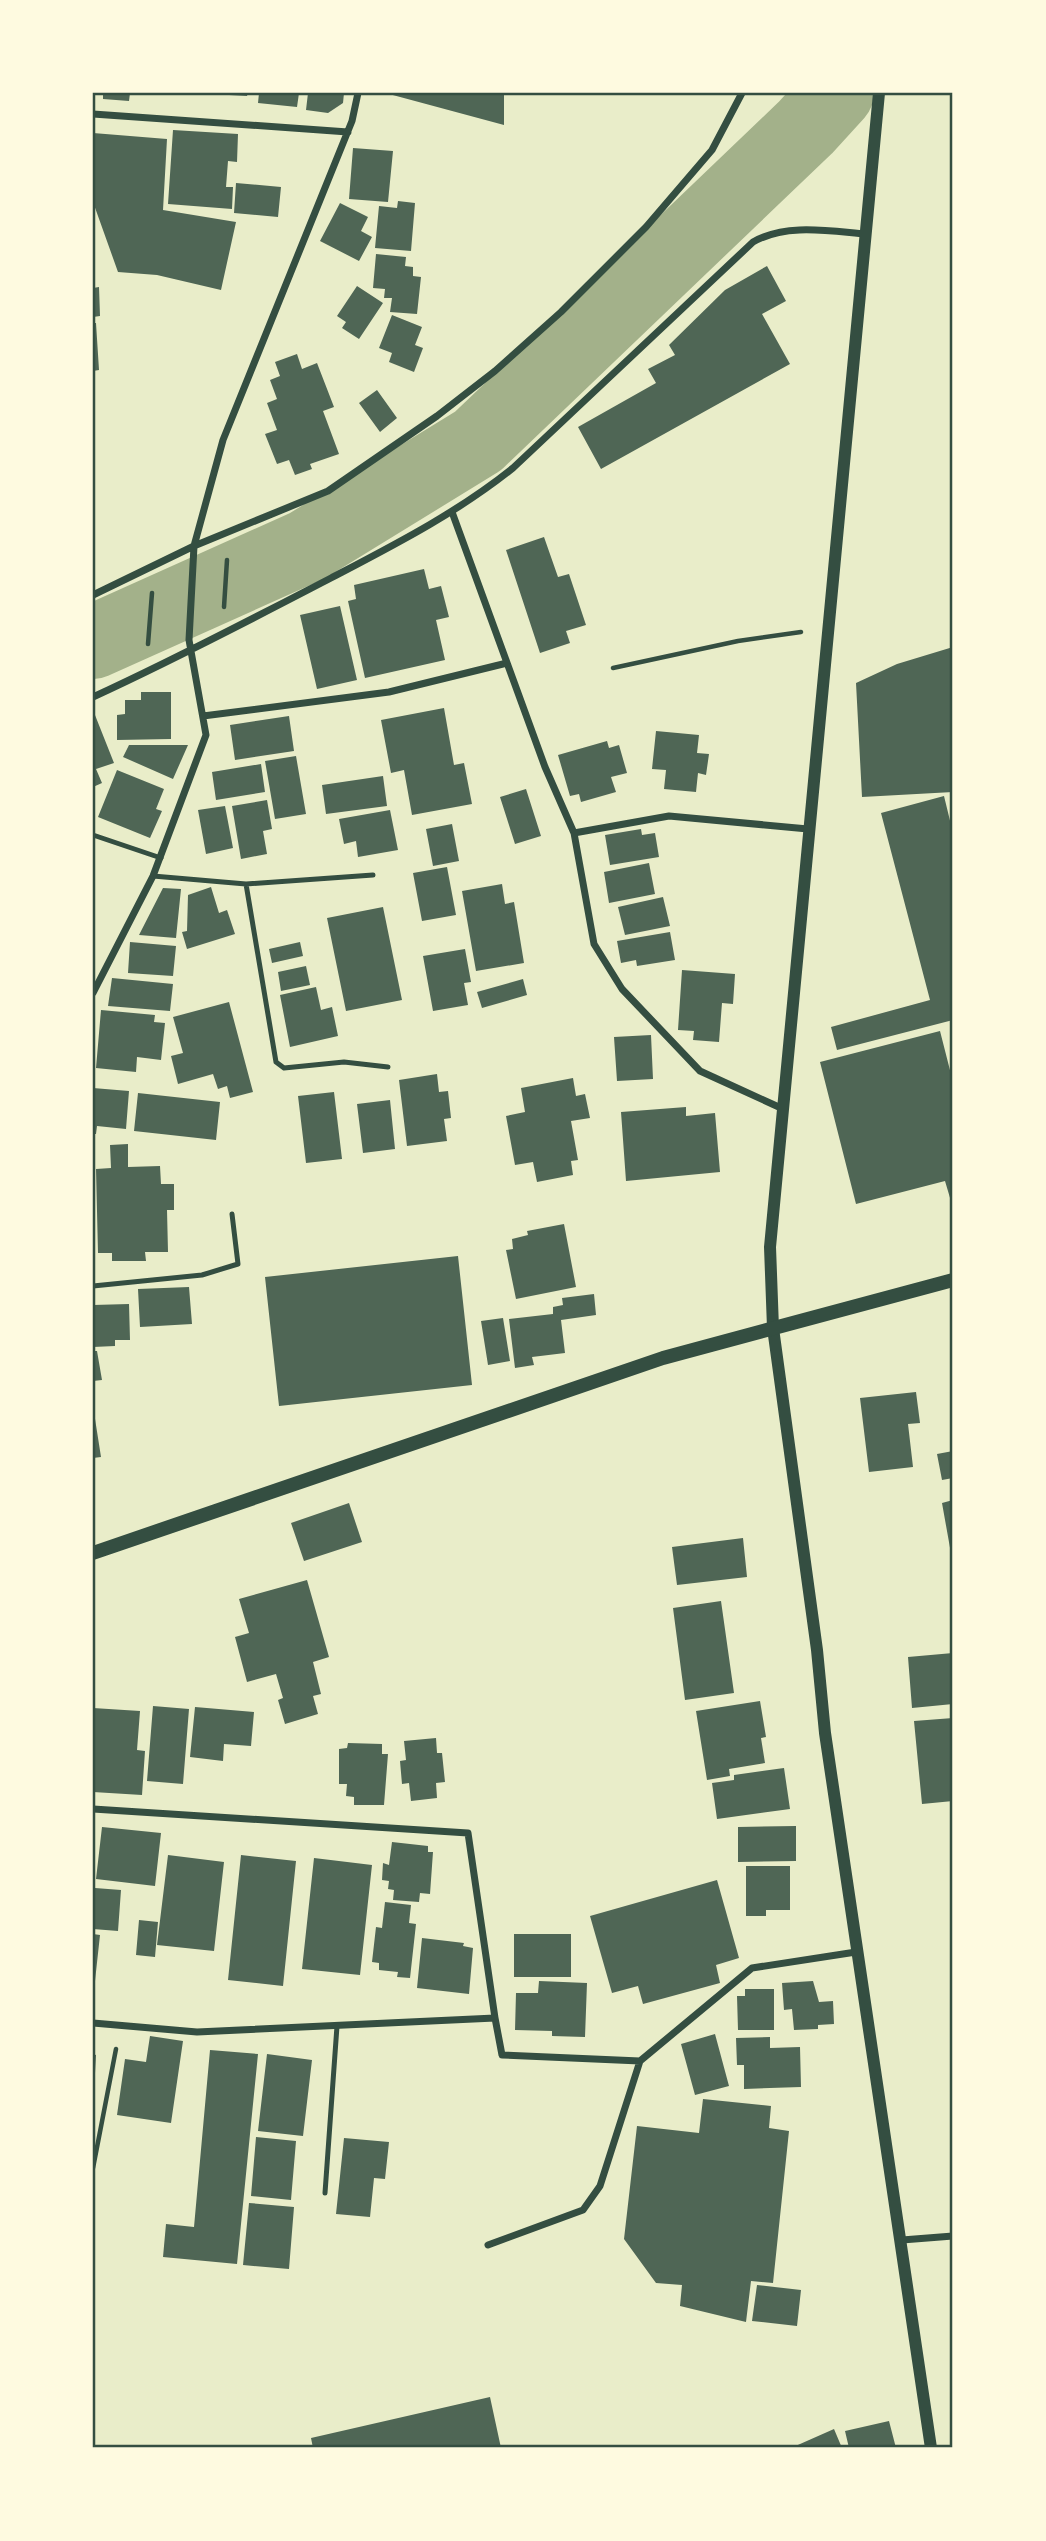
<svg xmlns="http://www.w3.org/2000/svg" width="1046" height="2541" font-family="Roboto,sans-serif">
	<rect width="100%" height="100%" fill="#e9edc9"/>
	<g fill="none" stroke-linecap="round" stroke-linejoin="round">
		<path stroke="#a3b18a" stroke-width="74" d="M93 642 307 546 478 441 806 127 837 93"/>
	</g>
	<path fill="#4f6655" d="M103 93H130L129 101 103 99Z
		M229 93H248L247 96 229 95Z
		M259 93H299L297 107 258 103Z
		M308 93H344L343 103 328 113 306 110Z
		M389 93H504V125L389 94Z
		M173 130 238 134 237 162 228 161 226 187H233L232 209 168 204Z
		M93 133 167 139 163 210 236 222 221 290 157 275 118 272 93 202Z
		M353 148 393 151 388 202 349 199Z
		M236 183 281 187 278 217 234 213Z
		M398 201 415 203 411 251 375 248 379 206 397 208Z
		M340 203 368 217 361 231 372 237 359 261 320 241Z
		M376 254 406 257 405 266 413 267V276L421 277 417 314 390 312 392 298H384L385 289 373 288Z
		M767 266 786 301 762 314 790 364 601 469 578 427 656 383 648 369 675 355 669 345 725 290Z
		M357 286 383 303 359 339 342 328 346 322 337 316Z
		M99 287 100 316 93 317V288Z
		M392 315 422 327 415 345 423 348 414 372 389 362 392 353 379 348Z
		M93 323H96L99 370 93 371Z
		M297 354 302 369 317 363 334 407 323 411 339 454 310 464 312 469 295 475 289 460 277 464 265 434 277 430 267 403 277 399 270 380 280 376 275 362Z
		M377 390 397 418 380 432 359 403Z
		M544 537 558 577 569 574 586 625 566 631 570 643 540 653 506 550Z
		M424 569 429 589 441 586 449 617 436 620 445 660 365 678 348 601 356 599 354 585Z
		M340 606 357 680 317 689 300 615Z
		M953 647V792L862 797 856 683 897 664Z
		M141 692H171V739L117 740V715L125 714V700H141Z
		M444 708 454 765 464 763 472 804 412 815 404 770 391 773 381 720Z
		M93 710 114 763 96 769 102 783 93 787Z
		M289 716 294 751 235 760 230 725Z
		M656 731 699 735 697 753 709 754 706 775 698 773 696 792 664 789 666 770 652 769Z
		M607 741 609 748 619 745 627 773 611 777 616 792 581 802 579 794 570 796 558 755Z
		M129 745H188L173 779 123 757Z
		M296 756 306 814 275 819 265 761Z
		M261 764 265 792 216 800 212 772Z
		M117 770 164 789 156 809 162 811 150 838 98 817Z
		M383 776 387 806 326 814 322 785Z
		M526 789 541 836 515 844 500 797Z
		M944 796 953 833V1020L837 1050 831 1027 930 1000 881 813Z
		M267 800 272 829 263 831 267 854 241 859 232 806Z
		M225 806 233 848 206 854 198 810Z
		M390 810 398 850 358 857 356 841 344 844 339 819Z
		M452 824 459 861 433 866 426 829Z
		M641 829 642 835 655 833 659 857 610 865 605 835Z
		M649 863 655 894 609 903 604 872Z
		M447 867 456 915 422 921 413 873Z
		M502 884 505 904 514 902 524 963 476 971 462 891Z
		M211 887 219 913 227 910 235 934 187 949 182 932 187 931 188 895Z
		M163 888 181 889 176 938 139 935Z
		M663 897 670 926 625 935 618 907Z
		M383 907 402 1000 346 1011 327 918Z
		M670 932 675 960 637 966 636 960 621 963 617 941Z
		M130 942 176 946 173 976 128 973Z
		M300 942 303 956 272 963 269 949Z
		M465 949 471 982 464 983 468 1005 433 1011 423 956Z
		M306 966 310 985 281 991 278 972Z
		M682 970 735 974 733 1004 722 1003 719 1042 693 1040 694 1031 678 1030Z
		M112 978 173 984 170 1011 108 1006Z
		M523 979 527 995 482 1008 477 992Z
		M316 987 321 1010 332 1007 338 1036 290 1047 280 995Z
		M229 1002 253 1092 230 1098 227 1086 218 1089 213 1074 178 1084 171 1056 183 1053 173 1017Z
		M101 1010 155 1015 154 1022 165 1023 161 1060 137 1057 136 1072 96 1068Z
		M940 1031 953 1082V1208L945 1181 856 1204 820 1062Z
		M651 1035 653 1079 617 1081 614 1037Z
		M437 1074 439 1092 448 1091 451 1118 444 1119 447 1141 407 1146 399 1080Z
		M573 1078 576 1096 585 1094 590 1118 571 1121 578 1160 571 1161 573 1175 537 1182 533 1162 515 1165 506 1116 525 1112 521 1088Z
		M93 1088 129 1091 126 1129 97 1126 96 1134H93Z
		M334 1092 342 1159 306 1163 298 1096Z
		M138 1093 220 1102 216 1140 134 1131Z
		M390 1100 395 1149 363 1153 357 1104Z
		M686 1107V1116L715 1113 720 1172 626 1181 621 1112Z
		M128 1144V1167L160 1166 161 1184H174V1210H167L168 1252H145L146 1261H112V1253H98L96 1169 111 1168 110 1145Z
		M564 1224 576 1287 516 1299 506 1250 513 1249 512 1239 528 1235 527 1231Z
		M458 1256 472 1385 279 1406 265 1277Z
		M189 1287 192 1324 140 1327 138 1289Z
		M594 1294 596 1315 561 1320 565 1353 532 1357 534 1365 515 1368 509 1319 553 1314V1307L563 1305 562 1298Z
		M129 1304 130 1340H115V1346L93 1347V1305Z
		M503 1318 510 1361 488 1365 481 1321Z
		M93 1351H97L102 1380 93 1381Z
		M916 1392 920 1423 908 1424 913 1467 869 1472 860 1398Z
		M93 1406 101 1457 93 1458Z
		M953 1451V1478L942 1480 937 1454Z
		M953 1500V1559H952L942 1503Z
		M349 1503 362 1542 304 1561 291 1523Z
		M743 1538 747 1577 677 1585 672 1547Z
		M307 1580 329 1657 313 1662 321 1694 313 1696 318 1714 285 1724 278 1700 283 1698 276 1674 247 1682 235 1637 249 1633 239 1599Z
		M721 1601 734 1693 685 1700 673 1608Z
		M953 1653V1704L912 1708 908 1657Z
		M760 1701 766 1737 761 1738 765 1763 729 1769 730 1776 707 1780 696 1711Z
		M153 1706 189 1709 183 1784 147 1781Z
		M195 1707 254 1712 251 1746 224 1744 223 1761 190 1757Z
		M93 1708 140 1711 137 1750 145 1751 142 1795 93 1792Z
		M953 1718V1801L922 1804 914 1721Z
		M436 1738 437 1753H442L445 1782 436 1783 437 1798 411 1801 409 1783 402 1784 400 1761 406 1760 404 1741Z
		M348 1743 382 1744V1754H388L384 1805H354V1797L346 1796 347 1784H339V1749L347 1748Z
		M784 1768 790 1809 717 1819 712 1783 734 1780V1775Z
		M796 1826V1861L738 1862V1827Z
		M102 1827 161 1833 155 1886 96 1879Z
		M392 1842 428 1846V1852H433L430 1894 420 1893 419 1902 393 1900 394 1890 388 1889 389 1881 382 1880 383 1863 389 1865Z
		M168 1855 224 1862 214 1951 157 1945Z
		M241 1855 296 1861 283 1986 228 1980Z
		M314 1858 372 1865 360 1975 302 1969Z
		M746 1866H790V1910H766V1916H746Z
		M717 1880 739 1958 716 1965 720 1983 643 2004 638 1986 612 1993 590 1916Z
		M95 1888 121 1890 118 1931 93 1929Z
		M385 1902 411 1905 409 1923 416 1924 410 1978 397 1977 398 1972 379 1970V1963L372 1962 376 1927 382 1928Z
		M139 1920 158 1922 155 1957 136 1955Z
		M93 1934 100 1935 95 1981H93Z
		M514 1934H571V1977H514Z
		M422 1938 464 1943 463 1946 473 1948 469 1994 417 1988Z
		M539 1981 587 1983 585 2037 552 2036V2031L515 2030 516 1993H538Z
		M813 1981 819 2002 833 2001 834 2024 818 2025V2029L794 2030 792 2009 784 2010 782 1983Z
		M745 1989H774V2030H738L737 1996H745Z
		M715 2034 729 2086 695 2095 681 2044Z
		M150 2036 183 2041 171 2123 117 2115 125 2059 146 2062Z
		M770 2037V2048L800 2047 801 2087 744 2089V2065H737L736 2038Z
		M210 2050 258 2054 237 2264 163 2257 166 2224 194 2227Z
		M93 2054 96 2055 95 2073H93Z
		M267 2054 312 2060 303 2136 258 2131Z
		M703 2099 771 2106 769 2128 789 2131 773 2283 751 2281 746 2322 680 2306 682 2285 656 2283 624 2239 637 2126 699 2133Z
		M256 2137 296 2141 291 2200 251 2196Z
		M344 2138 389 2142 385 2179 374 2178 370 2217 336 2214Z
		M249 2203 294 2207 289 2269 243 2265Z
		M757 2285 801 2290 797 2326 752 2321Z
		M490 2397 501 2448H313L311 2438Z
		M889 2421 896 2448H849L845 2431Z
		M834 2429 842 2448H791Z"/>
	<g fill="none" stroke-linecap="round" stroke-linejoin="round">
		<path stroke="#344e41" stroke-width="4.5" d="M224 607 227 560
			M148 644 152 593
			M613 668 738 641 801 632
			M93 2168 116 2049"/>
		<path stroke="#344e41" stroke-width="5" d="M93 835 161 858
			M153 876 246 884 373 875
			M246 884 276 1062 284 1068 344 1062 388 1067
			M93 1286 202 1275 238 1264 232 1214
			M325 2193 337 2026"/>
		<path stroke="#344e41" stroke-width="7" d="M93 114 348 132
			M452 512 545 767 574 833 594 944 622 989 700 1071 781 1108
			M93 595 194 546 328 491 437 416 495 371 561 312 646 227 712 150 742 93
			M93 697C174 660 252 619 331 578 394 545 457 513 513 468L753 242C786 223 829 231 866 234
			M203 716 389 692 507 663
			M574 833 669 816 808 829
			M93 993 153 876 206 735 189 640 194 546 223 440 352 121 358 93
			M93 1809 468 1833 495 2018 197 2032 93 2023
			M495 2018 502 2055 640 2061
			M902 2240 953 2236
			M488 2245 583 2210 600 2186 640 2061 752 1968 856 1952"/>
		<path stroke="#344e41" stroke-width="12" d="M879 93 770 1247 773 1328 817 1650 825 1733 931 2448"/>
		<path stroke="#344e41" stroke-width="14" d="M93 1553 663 1358 953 1280"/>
	</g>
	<rect width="1046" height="2541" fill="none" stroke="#fefae0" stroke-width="189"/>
	<rect x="94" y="94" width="857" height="2352" fill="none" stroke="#344e41" stroke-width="2.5"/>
</svg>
